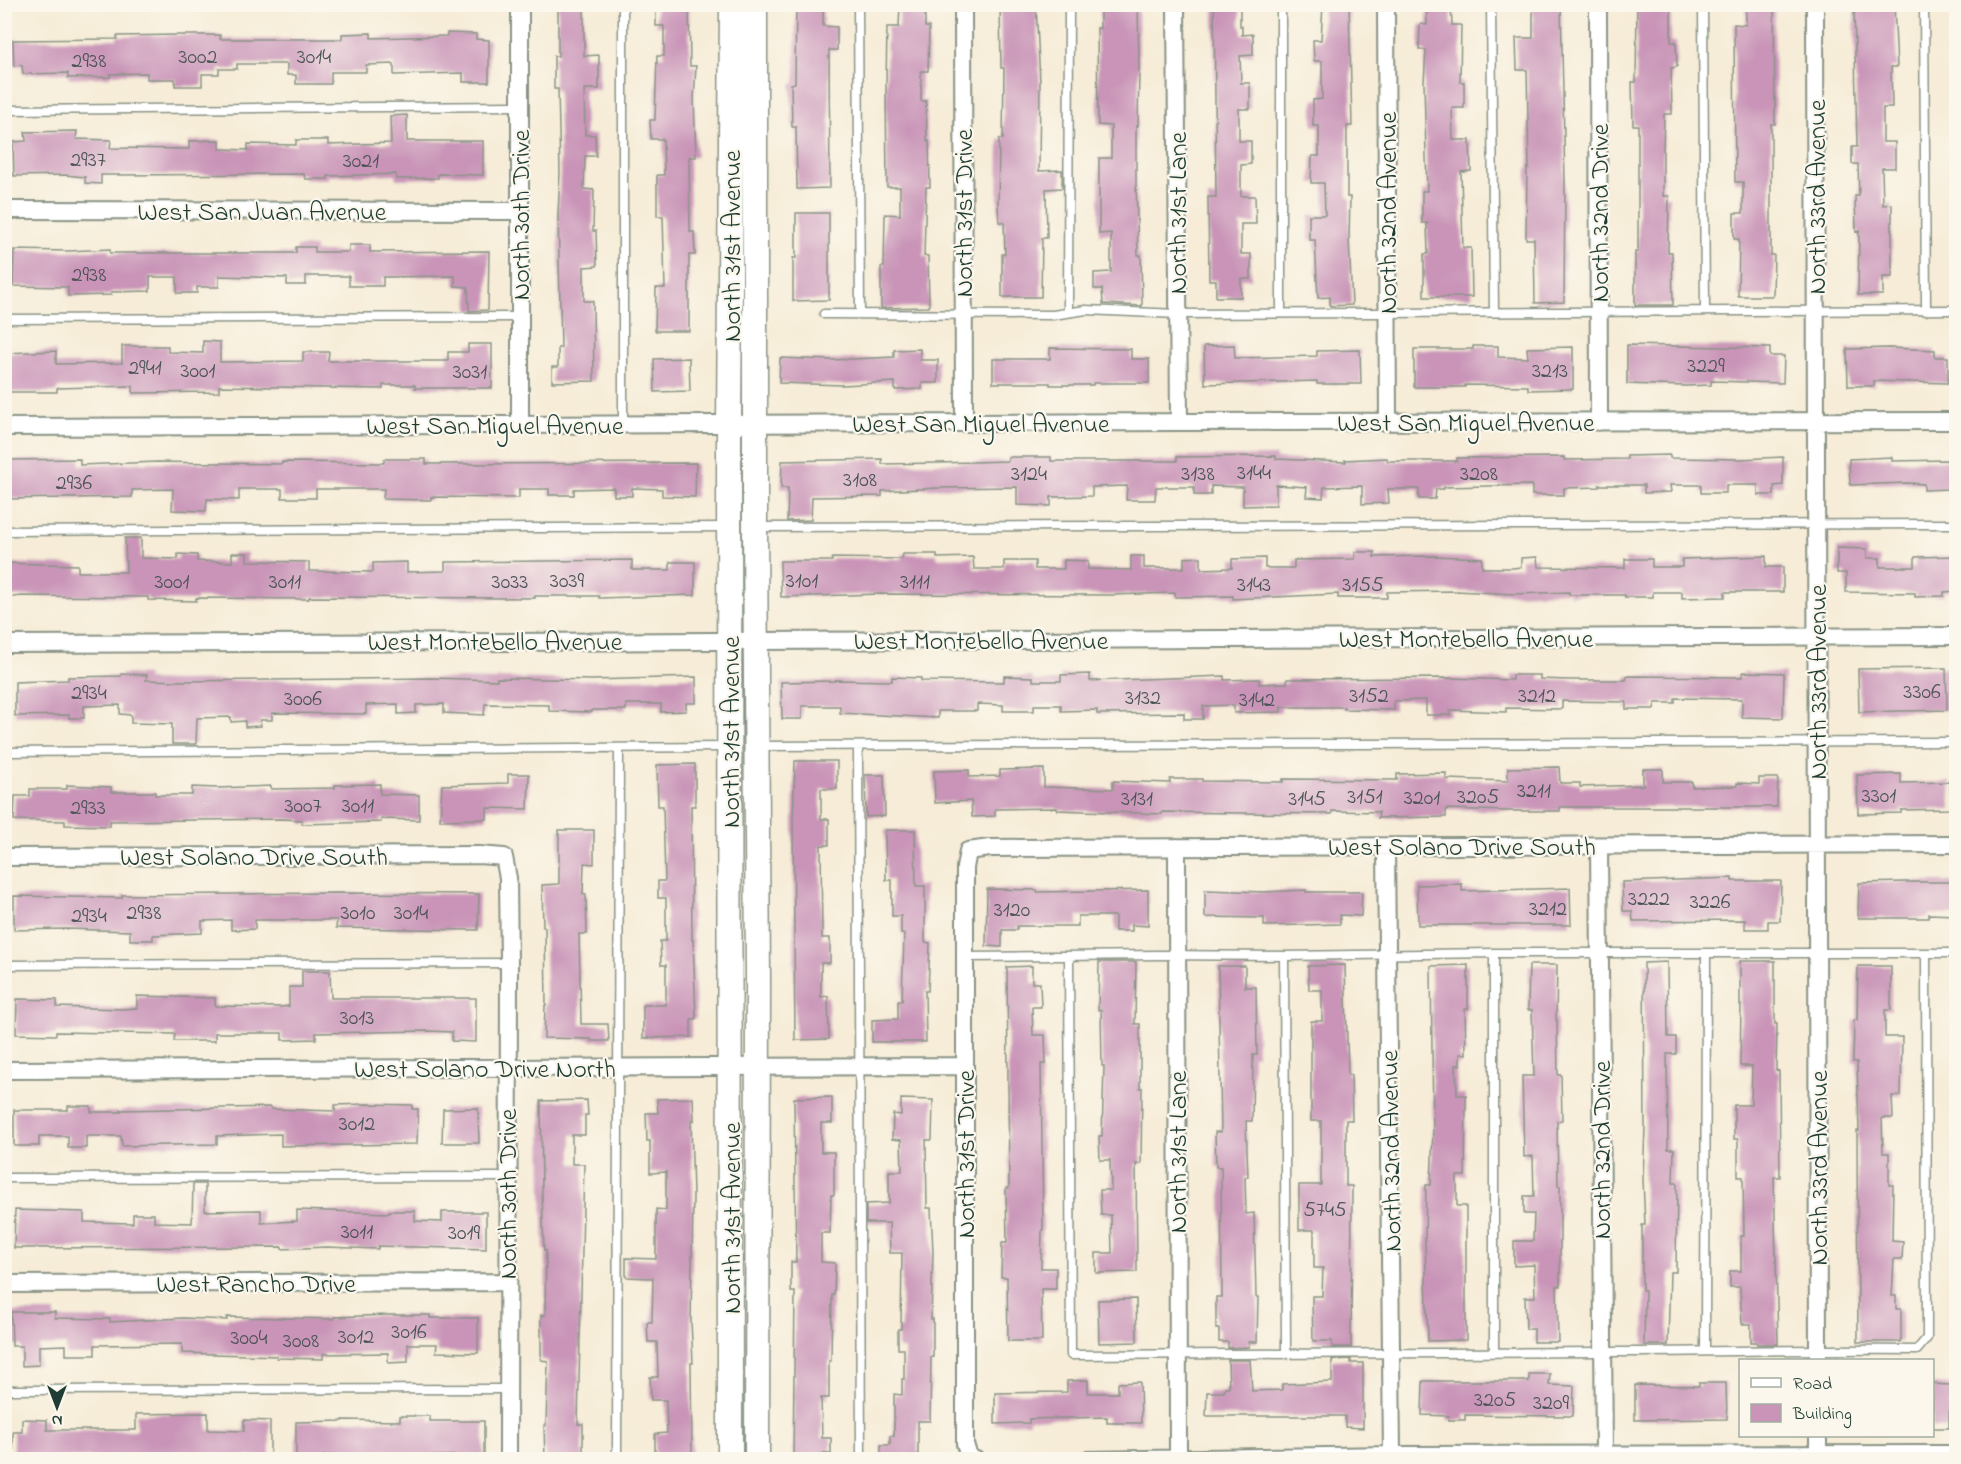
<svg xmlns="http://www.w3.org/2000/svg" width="1961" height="1464" font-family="'Indie Flower',sans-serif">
	<rect width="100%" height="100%" fill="#fbf7ec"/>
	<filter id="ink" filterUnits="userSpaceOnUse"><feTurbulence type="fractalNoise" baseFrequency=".0167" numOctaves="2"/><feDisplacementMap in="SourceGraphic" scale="12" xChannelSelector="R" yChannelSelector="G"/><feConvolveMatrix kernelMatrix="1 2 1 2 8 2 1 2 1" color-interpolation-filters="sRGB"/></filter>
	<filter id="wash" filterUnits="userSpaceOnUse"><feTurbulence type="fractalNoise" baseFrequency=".008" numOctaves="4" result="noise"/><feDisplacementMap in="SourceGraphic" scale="24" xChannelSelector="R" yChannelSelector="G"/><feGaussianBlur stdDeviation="1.35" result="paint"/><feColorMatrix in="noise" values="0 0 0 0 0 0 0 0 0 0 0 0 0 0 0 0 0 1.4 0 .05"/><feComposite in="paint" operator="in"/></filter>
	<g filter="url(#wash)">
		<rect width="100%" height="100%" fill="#f6ecd7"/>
		<g id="blocks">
			<path fill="#c994b8" d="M558 4H584V56L599 55V89H584L585 135H595L596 156H585L584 189 594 190 593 231H596L597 266 584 267V301H593L594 381 552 382V367H558V348H561L558 215 560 172 558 89H554V56H558Z
				M656 4H689L690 66H696L694 99 696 157H689L690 232H694L695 255H689V331H655L656 288H665L663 216H657V175H664L663 139H651L650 120H655L657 56H664V26H656Z
				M796 4H823V26L837 27V50H829L830 188 797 189 796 127H792L791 84 795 83Z
				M900 4H925V27H929L928 71H921V101H926L927 141H929L930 187H926L924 256H928L929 307 881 308V267H884L885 214 900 215V187H887L886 84 887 27H899Z
				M1000 4H1036L1040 82 1039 171 1062 170V188L1046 189 1047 238H1042L1041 297H1002V254H1005L1004 222H999L998 206 999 139H1003L1004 68H1001Z
				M1100 4H1138L1139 70 1138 126H1136V184L1138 255H1141L1142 306 1103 304 1102 289H1094V273L1111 272V233L1099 234V158H1111V126L1098 125 1097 28H1100Z
				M1214 4H1240V26H1242V35L1253 34V55L1240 56 1241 83H1250V109H1239V141H1251V164L1241 165V196H1255L1256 224H1241V254H1251V279H1241V297H1216V280H1209L1208 197H1216Z
				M1323 4H1349L1352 126H1347V197H1350L1349 239 1352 305 1330 306V297L1318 298 1315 240H1309V215H1325L1324 183H1311L1312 156H1319V126H1313V100L1322 99V61H1314L1313 40H1321Z
				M1427 4H1451L1452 25H1461L1460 82H1464V108H1452L1453 140H1470L1471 171 1461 172 1463 248H1471L1472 297H1424V254H1428L1427 223H1422V191H1427L1424 82 1426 50H1419L1420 24 1427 25Z
				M1533 4H1561L1565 182 1564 302 1535 303 1534 239H1526L1527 168H1529L1527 70H1517L1516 38H1533Z
				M1637 4H1671V42H1676L1677 67 1671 68 1672 114H1664L1663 150V196H1669L1668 252H1672L1673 305H1635V252H1638V125H1633L1632 82H1636Z
				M1746 4H1774L1775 124H1771V255H1774L1773 296H1738L1739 239H1734V213H1743V182H1735L1734 24 1746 25Z
				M1854 4H1894L1897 67H1891L1892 108H1883V142H1895V168H1882L1883 205 1892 204V277H1883V295H1858L1859 231 1856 232 1855 196H1859L1858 164H1852V147H1857Z
				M371 33V38L447 36V33L476 34V39L489 40V82H463V73L394 75V64L366 65V72H331V84H296V75H287V64H237V69H219V74H202V86H175V79H147V73L110 74V77L68 78V73L23 74 22 65 14 66 13 40 117 39V36L179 35H220V39H342V34Z
				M407 115V141H483V175L438 174V178L396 179V174L328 176V179H305L304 174 110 175H101V184L85 183V177L65 175 14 176 13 142 26 141 25 132 77 131 76 139 111 140 110 148 189 149V141L220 140V149L248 150V144L296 145V140H328V145L391 143 390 116Z
				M796 213H829V300L793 301V258H796Z
				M349 245H370V252L489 251 488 310 469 311 468 287 455 286V276L383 277V286H349V276H306V285H287V278L219 276V287H197V293H177V277H150V291L111 292V295L68 296V287L13 286 14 250 68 251 110 249V253H296V247H315V252H349Z
				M203 341 220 342V362L303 361V352H329L328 361H448V352H468V344H492V388H415V385H383V389L219 386V392L133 393V386L57 388V392H4V353L56 351V364L122 363V346H168V352L203 353Z
				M1234 345 1235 358 1317 356V351L1360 350 1361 384H1317V381L1205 384 1204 346Z
				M1627 345 1770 348V356H1784L1783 383 1711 381V385L1685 386 1627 384Z
				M1473 346H1498V357L1528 358 1527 348 1573 347V389L1528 390V386L1465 385V387H1414V349H1473Z
				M1050 348 1131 349V359H1149V383H1093V385H1050V383H993V359H1050Z
				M1890 348 1935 350V357H1948V383L1874 381V386H1848L1847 349Z
				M920 349V360H938V383H922V389L895 390V382L843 385 779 383 780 358 832 360 894 357V350Z
				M689 358 690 391 655 392 654 359Z
				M1670 455V458L1740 459 1783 457V485L1774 486V495H1758V485H1726V493H1701V485H1670L1671 492 1644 493V485H1599V487L1564 488V495H1532V485L1444 487V489H1436L1435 499H1419V489H1388L1389 503 1362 504V486L1324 487 1323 498 1306 497 1307 487 1276 485V505L1243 506V487L1211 486V495H1194V487H1156L1155 500H1126L1127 486 1092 487V496L1051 497V506L1017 505V487L939 488 882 491V496L812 497 811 520 787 521 788 488H781L782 461 882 459V464L938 463 1008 461V457H1051V461H1177V457L1276 456V459L1346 462 1345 460 1387 458 1388 461H1457V458L1564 457V460L1627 459V456Z
				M1892 457V461L1948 460 1949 489 1924 490V484L1907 483 1850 485 1849 459Z
				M80 459V465L158 462 282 464V462L384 463V459H426V464L696 463 695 497 662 496V489L632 488V496H614V488L574 489V495H549V489H519V498L431 497V500L383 499 384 489H316V498H282V489H239V500L207 499 206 511 172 510 173 489 132 490V497L4 499V470H7V460Z
				M125 538H141V558L178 559V554L197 555V561L232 562V553H247V561L309 562V571L373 572V563L407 562V572L445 571V562L632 560V570H670V562H695V595L599 598V596H535V598L309 597V599L196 598V601L148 600V597L22 596 4 598V563L78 565V572H126Z
				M1837 548 1867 549V558H1880V567H1915V557L1956 556V591L1944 592V596L1915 597V593L1846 592V573H1837Z
				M1355 552H1375L1374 557 1433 556 1482 558V568H1513L1521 567V558L1537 557 1538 567 1625 568V559H1652V567H1682V559L1766 556V567H1783V592H1725V597L1682 598V592H1653V597H1625V595H1569V592L1514 594 1456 591 1387 592V598H1338V594L1233 599V596L1175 597V593L1110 595 881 594 781 597 780 561H832V558L902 559 903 554H937V558L973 557 974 569H1004V561H1035V569H1064V560L1088 561V569L1131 570V556H1144V568H1184V558L1201 557V569L1232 568V559L1265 558V568H1294V560L1355 559Z
				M1946 668 1947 710 1859 712 1858 669Z
				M1743 672 1784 673 1783 718 1742 717V699L1675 698V703H1655L1654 709H1626V702L1562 701V709L1506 708V712L1450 710V715H1426V700L1394 701V710L1344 709V707H1281V712L1234 713V705L1203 706V719H1184V713L1097 714V710L1061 711V705H1034V711H1003V705L977 704V711H938V718L840 713V706H802V719H782L781 682 835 681V680L892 681V677L921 678V681L1004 682V676L1033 677V681H1061V675L1090 674V681L1224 676V680L1259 679V684L1287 683V679L1449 678 1512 680V675H1540V679L1569 680H1626L1627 676 1743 677Z
				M121 674 147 675 146 680 178 681 431 678 497 680V678L592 680 696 677V703H686V711L661 712V704H626V710H592V712L549 711V705L485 704 484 715 444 713V704L416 705V713L398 714V704L366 705V714L272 713V720H260L261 726 245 727V721L231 722V717L197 718 196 744H172V724L131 723V715L120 714V705L84 706V718H69V715L15 716V682L68 680V677L121 676Z
				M795 761H837V789H821V819H829V845H821L822 938H830V963H821V997L828 996 829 1039 795 1040 793 820Z
				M695 764V806H691L692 940H693L696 1019H691V1037L643 1038V1005H666V965H661L660 941H666V898H658V881H665L663 806H658L657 765Z
				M1559 767 1560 783H1580V787L1643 785V769H1663V782H1692V787L1737 786V783L1759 784V778H1778L1777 807H1560V811H1509L1446 809V817L1378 818 1379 812 1332 811V814L1162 812V814L1057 810V808L995 809V816L972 817 971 801 935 803 934 771 969 770V777L1000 776V770L1044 769V787L1113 789V781L1170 783V779H1202V781L1283 782V779L1397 780V774L1446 773V779L1508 781V768Z
				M508 774H529L528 809 487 808V819L440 820 442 785 508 783Z
				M1901 774V783L1950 782 1951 809 1901 810V813L1858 814 1857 775Z
				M865 775H884L885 816 866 817Z
				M380 784V794L419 795V820L381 819V822L302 824V820L282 819 110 821V826L65 825V821L14 820 15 796H30V789H67V785L111 787V792H155V795H192V787L217 788 271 786V789L335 788V785Z
				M559 830H594V864L584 863 583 894H586L587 934H579L581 1024H608L609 1041H591V1039L544 1038 545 1005H546L545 927H543L542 885 559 884Z
				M885 830H915L916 886H925V942L930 943 928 991H925L926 1042H872V1020L898 1019V1001H902L904 934H901V916H892V880H886Z
				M1732 878V881H1781L1780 921H1768V929H1745V920L1633 921 1632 911H1623L1622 882Z
				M1905 882H1956V915L1929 914V918H1858L1859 883Z
				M1462 884V891L1570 888 1571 925H1418L1417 885Z
				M987 889 1037 890V892L1148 890V926L1132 925V931H1115V916H1078V926H1017V930H1002V947L986 946Z
				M1205 890 1264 892 1306 890V892H1362L1361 916 1340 915V924L1264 926V918L1205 917Z
				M337 893 479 894 478 930 336 928 337 920H255V929L231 930V920L202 921V933L153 935V940H130V931L67 929 14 930V896L122 898V895Z
				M1740 961H1775V1024H1777L1776 1070 1779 1071 1780 1177H1774L1778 1344H1757V1342H1751V1324H1742L1740 1287H1730V1271H1741V1236H1744L1743 1177H1738V1139H1734V1105H1751L1752 1066H1740L1741 1005H1740Z
				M1099 962H1136L1135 1024H1140V1088H1142L1141 1164H1136L1137 1272 1096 1273V1253H1112L1111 1215H1101L1100 1190H1111L1110 1160H1100L1099 1136H1102L1104 1066H1102L1101 1010H1098Z
				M1667 962 1668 1037H1676V1054H1667L1668 1149H1674L1673 1183H1677L1676 1272H1670L1668 1345H1644L1645 1291 1642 1290V1225H1645L1643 1179 1645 1128 1644 963Z
				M1345 965 1348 1075H1351L1352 1120H1346V1186H1352L1351 1347H1332V1341H1313L1312 1296H1322L1323 1268H1314V1230H1299V1185H1321V1121H1311V1021H1322V990H1309L1308 966Z
				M1468 965V1009H1465L1466 1054H1460V1065H1456L1457 1095H1466L1465 1176H1457V1206H1466V1340L1428 1341 1425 1241 1426 1185H1431L1433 1130 1431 966Z
				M1529 965H1557L1556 1020H1557L1558 1075H1561L1562 1120 1557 1121 1558 1186H1560V1286H1557L1558 1342H1534V1329H1526L1525 1297H1535L1534 1265 1514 1266V1241H1533L1534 1214H1524V1196H1534L1533 1156 1524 1157 1522 1076H1534L1532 1010H1528Z
				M1032 966V983H1040L1041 1007H1032L1033 1035H1045L1046 1064H1041L1043 1230H1042L1041 1268H1056V1289H1041L1042 1341H1008L1007 1277H1001L1002 1243H1007L1006 1188H1009L1007 967Z
				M1218 966H1245V987H1256L1257 1055H1253L1252 1121H1246L1248 1177H1245L1246 1214 1254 1213 1256 1297H1258L1257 1342H1249V1347L1228 1348V1342H1219V1329H1216V1297H1222L1221 1167H1216L1215 1132H1221Z
				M1858 966H1891V1010H1885V1037H1902L1901 1096H1892L1893 1118H1882L1883 1153H1889V1185H1893L1892 1241 1903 1242 1902 1259H1894L1892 1296H1896V1309H1901V1342H1858L1857 1131H1859L1857 1062H1853L1854 1020H1857Z
				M302 971H330L331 998H476V1042L452 1041V1032L429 1031 316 1033V1039L282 1040V1033H215V1041H174L175 1034 56 1032V1035L16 1034 17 999 57 1000V1007L122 1009 137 1008V996L215 998V1006L281 1007 289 1006V987H302Z
				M832 1097V1123H821V1152H834V1195H831L830 1233H821V1262L835 1263 834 1295H832L831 1361H829V1398H821L822 1438H831V1454H821V1460H793L795 1292H791V1262H796L794 1098Z
				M693 1098 694 1121H691L693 1195 691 1321 693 1363H691L692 1460H655V1434L667 1433 666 1400H651L650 1377H658L657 1342H648L647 1322H652L653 1278 626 1277V1258L656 1259V1209L666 1210V1172L650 1173V1141H647L646 1113H658L657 1099Z
				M901 1099 933 1100 932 1140H926L927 1208H931L933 1252 931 1319H933V1357H931L930 1421H918V1460H881V1445H890V1436H894V1394L902 1395V1379H904V1349H898V1329H901L902 1253H890L889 1223H866V1204L889 1203V1171H902L901 1140 892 1139 893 1114 901 1115Z
				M587 1100 588 1115H585V1135H572V1164H584L578 1424H583V1460H545L544 1425H546L548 1361 541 1360V1315H545L546 1250H544L542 1194 541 1101Z
				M366 1104 412 1105V1109H418L417 1144 281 1146V1134L217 1136V1144L122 1146 121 1136H86V1148H68V1136H39V1146H14V1110H68V1106H91V1112H121V1110L271 1107V1109L335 1111V1105Z
				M478 1108 479 1143H442L443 1109Z
				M193 1184H205V1211L261 1210V1223L297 1221V1210L389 1213V1211H415V1221L442 1222V1212H486V1249L378 1246V1249L326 1247 282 1249V1247L14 1248 15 1210 84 1212V1222L133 1223V1214H154V1222L192 1223Z
				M1136 1299 1137 1342 1099 1343 1098 1300Z
				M11 1312H55V1318L110 1319V1322L183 1318 227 1320V1317L334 1319V1317L388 1315H430V1318H478V1353L436 1352 437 1344H408V1362L388 1363V1353L323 1354V1359L277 1358V1356L182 1353V1344L95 1345V1355H66V1345L39 1346V1365L22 1366V1346H12Z
				M1351 1359V1363H1363V1428L1345 1427V1416H1206L1207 1392H1224L1225 1387H1229L1228 1360H1250L1252 1391 1282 1390V1384L1332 1382V1360Z
				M1529 1374H1550L1549 1385 1574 1386 1573 1416 1465 1415V1420H1448L1449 1416 1422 1415 1423 1381H1529Z
				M1088 1380V1393H1118V1383L1140 1382 1141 1423H1107V1417L1029 1419V1423L995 1424V1393L1067 1392V1381Z
				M1699 1383H1726L1727 1419 1635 1420V1385L1699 1386Z
				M1932 1384 1950 1385 1949 1428H1932Z
				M208 1413V1430L244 1431V1420L270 1421V1457L13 1458V1432H22V1419L47 1420V1430H136V1414Z
				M400 1416H430V1421H484V1455L431 1456V1460H408V1457L324 1455V1460H296V1422L343 1421V1420L400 1421Z"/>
		</g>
	</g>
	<g filter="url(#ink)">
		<use href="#blocks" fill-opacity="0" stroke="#8a9486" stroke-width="1.5"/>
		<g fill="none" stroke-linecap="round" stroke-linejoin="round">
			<defs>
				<path id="lane" d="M858 4 860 314
					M1281 4V313
					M1491 4 1494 312
					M1703 4 1705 311
					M1924 4 1926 311
					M4 110 520 106
					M1068 312 1069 4
					M824 314 1053 315 1086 310 1178 314 1956 310
					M4 319 520 317
					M623 425V4
					M758 527 1956 524
					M4 531 727 527
					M757 746 1956 742
					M858 746 861 1460
					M4 752 727 747
					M1069 956 1071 1355C1248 1354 1424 1352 1600 1352 1706 1352 1811 1349 1917 1350L1927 1338 1926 953
					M1284 956 1286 1353
					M966 957 1159 955 1284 956 1494 953H1956
					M4 965 509 963
					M4 1178 507 1177
					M1705 1350 1706 953
					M1494 1352V953
					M4 1390 507 1389
					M617 1460 619 749"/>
				<path id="street" d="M963 4 964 422
					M1176 4 1179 422
					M1386 4 1388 422
					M1598 4 1599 422
					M1815 4 1818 1360
					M4 210 520 211
					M520 425V4
					M4 427 1179 422 1956 421
					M4 644 1956 636
					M1599 846 1604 1455
					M1177 847 1178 1457
					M1386 847 1392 1455
					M4 857 479 855 504 857 508 878 509 963 508 1460
					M4 1070 965 1066
					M4 1284 507 1282
					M1818 1436V1460
					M976 1460 969 1457 965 1444V868L968 851 990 848 1956 844
					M1086 1460 1392 1455 1956 1454"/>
				<path id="secondary" d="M755 4V527L758 979 757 1460
					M730 1460 729 425 732 4"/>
			</defs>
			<use href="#lane" stroke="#8a9486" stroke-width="11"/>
			<use href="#street" stroke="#8a9486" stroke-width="20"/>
			<use href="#secondary" stroke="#8a9486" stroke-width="27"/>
			<use href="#lane" stroke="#fff" stroke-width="8"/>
			<use href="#street" stroke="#fff" stroke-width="16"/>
			<use href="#secondary" stroke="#fff" stroke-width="24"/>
		</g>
	</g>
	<g text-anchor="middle" stroke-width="4.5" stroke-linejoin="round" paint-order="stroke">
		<g font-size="22" fill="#4a5355">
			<text x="198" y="63">3002</text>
			<text x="314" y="63">3014</text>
			<text x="89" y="67">2938</text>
			<text x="88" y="166">2937</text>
			<text x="361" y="167">3021</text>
			<text x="89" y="281">2938</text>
			<text x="1706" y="372">3229</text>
			<text x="145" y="374">2941</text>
			<text x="198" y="377">3001</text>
			<text x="1550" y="377">3213</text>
			<text x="470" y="378">3031</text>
			<text x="1254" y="479">3144</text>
			<text x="1029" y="480">3124</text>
			<text x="1198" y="480">3138</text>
			<text x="1479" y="480">3208</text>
			<text x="860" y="486">3108</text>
			<text x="74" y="489">2936</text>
			<text x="567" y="587">3039</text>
			<text x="802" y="587">3101</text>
			<text x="172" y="588">3001</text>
			<text x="285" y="588">3011</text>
			<text x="510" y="588">3033</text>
			<text x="915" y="588">3111</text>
			<text x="1254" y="591">3143</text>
			<text x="1363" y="591">3155</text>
			<text x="1922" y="698">3306</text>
			<text x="89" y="699">2934</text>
			<text x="1369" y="702">3152</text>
			<text x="1537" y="702">3212</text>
			<text x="1143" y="704">3132</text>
			<text x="303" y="705">3006</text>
			<text x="1257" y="706">3142</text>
			<text x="1534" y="797">3211</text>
			<text x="1879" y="802">3301</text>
			<text x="1365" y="803">3151</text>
			<text x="1478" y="803">3205</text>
			<text x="1422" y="804">3201</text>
			<text x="1137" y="805">3131</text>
			<text x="1307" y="805">3145</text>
			<text x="303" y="812">3007</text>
			<text x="358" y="812">3011</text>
			<text x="88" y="814">2933</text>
			<text x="1649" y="905">3222</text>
			<text x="1710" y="908">3226</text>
			<text x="1548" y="915">3212</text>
			<text x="1012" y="916">3120</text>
			<text x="144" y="919">2938</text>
			<text x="358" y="919">3010</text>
			<text x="411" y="919">3014</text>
			<text x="89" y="922">2934</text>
			<text x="357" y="1024">3013</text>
			<text x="357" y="1130">3012</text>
			<text x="1325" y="1216">5745</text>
			<text x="357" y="1238">3011</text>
			<text x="464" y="1239">3019</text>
			<text x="409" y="1338">3016</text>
			<text x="356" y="1343">3012</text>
			<text x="249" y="1344">3004</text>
			<text x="301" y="1347">3008</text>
			<text x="1495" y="1406">3205</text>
			<text x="1551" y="1409">3209</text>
		</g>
		<g font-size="26" fill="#1f3d34" stroke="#fbf7ec">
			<text transform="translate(1816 197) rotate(-90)" y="9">North 33rd Avenue</text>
			<text x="262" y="220">West San Juan Avenue</text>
			<text transform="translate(963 213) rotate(-90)" y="9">North 31st Drive</text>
			<text transform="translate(1177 213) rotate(-90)" y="9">North 31st Lane</text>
			<text transform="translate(1387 213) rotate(-90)" y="9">North 32nd Avenue</text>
			<text transform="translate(1599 213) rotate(-90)" y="9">North 32nd Drive</text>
			<text transform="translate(520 215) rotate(-90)" y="9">North 30th Drive</text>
			<text transform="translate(731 246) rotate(-90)" y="9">North 31st Avenue</text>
			<text x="1466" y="431">West San Miguel Avenue</text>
			<text x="981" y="432">West San Miguel Avenue</text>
			<text x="495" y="434">West San Miguel Avenue</text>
			<text x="1466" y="647">West Montebello Avenue</text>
			<text x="981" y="649">West Montebello Avenue</text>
			<text x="495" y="650">West Montebello Avenue</text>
			<text transform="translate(1817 682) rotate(-90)" y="9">North 33rd Avenue</text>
			<text transform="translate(730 732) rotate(-90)" y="9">North 31st Avenue</text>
			<text x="1462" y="855">West Solano Drive South</text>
			<text x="254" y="865">West Solano Drive South</text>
			<text x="485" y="1077">West Solano Drive North</text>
			<text transform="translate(1601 1150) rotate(-90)" y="9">North 32nd Drive</text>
			<text transform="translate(1390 1151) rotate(-91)" y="9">North 32nd Avenue</text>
			<text transform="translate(1177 1152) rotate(-90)" y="9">North 31st Lane</text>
			<text transform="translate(965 1154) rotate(-90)" y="9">North 31st Drive</text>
			<text transform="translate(1818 1168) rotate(-90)" y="9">North 33rd Avenue</text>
			<text transform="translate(507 1194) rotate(-90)" y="9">North 30th Drive</text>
			<text transform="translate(731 1218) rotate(-90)" y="9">North 31st Avenue</text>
			<text x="256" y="1292">West Rancho Drive</text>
		</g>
	</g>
	<rect width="1961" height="1464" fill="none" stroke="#fbf7ec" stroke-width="24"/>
	<rect x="1739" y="1359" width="195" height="78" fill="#fbf7ec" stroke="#a3ada2" stroke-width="1.5"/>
	<rect x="1751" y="1378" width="30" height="9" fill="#ffffff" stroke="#a3ada2" stroke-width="1.5"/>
	<text x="1793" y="1389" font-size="18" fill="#1f3d34">Road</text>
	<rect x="1751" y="1404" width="30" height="18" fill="#c994b8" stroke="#a3ada2" stroke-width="1.5"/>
	<text x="1793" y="1419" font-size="18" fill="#1f3d34">Building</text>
	<g transform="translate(57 1407) rotate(180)" stroke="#fbf7ec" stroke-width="4.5" paint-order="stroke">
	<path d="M0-4.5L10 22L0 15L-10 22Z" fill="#1f3d34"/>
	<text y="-9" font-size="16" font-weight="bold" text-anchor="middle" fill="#1f3d34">N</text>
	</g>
</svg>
